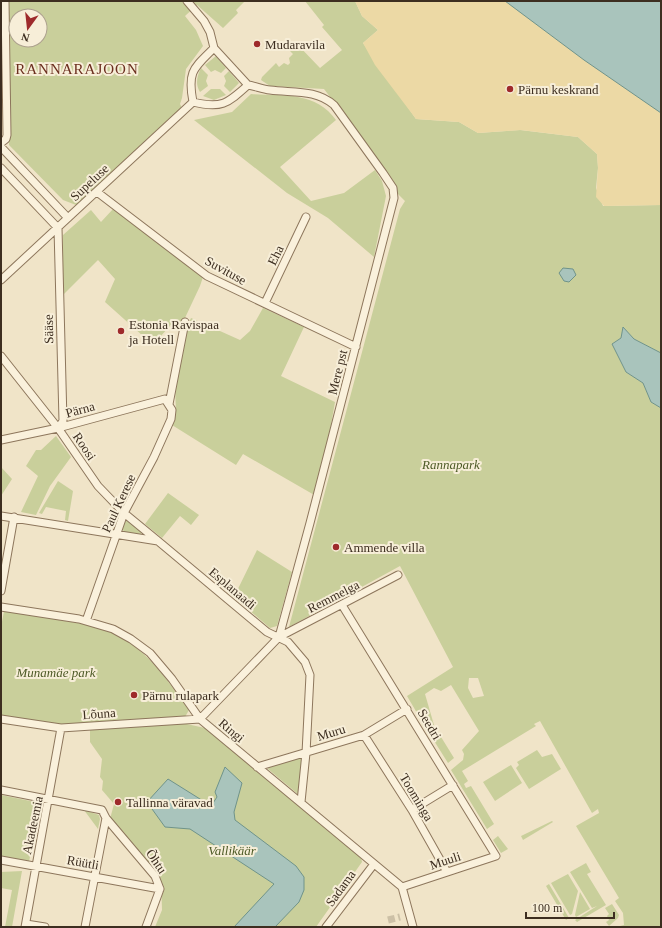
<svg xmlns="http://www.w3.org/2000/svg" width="662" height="928" font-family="'Times New Roman',serif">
	<rect width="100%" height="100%" fill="#f0e4c8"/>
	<path fill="#c9cf9b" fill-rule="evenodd" d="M9 1H245L236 10 238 13 223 28 197 5 185 16 196 30 203 46 186 69 182 98 180 104 182 108 76 205 63 200 9 145ZM16 16H40V40H16Z
		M305 1H355L362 16 378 30 363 43 416 119 459 122 478 133 520 130 578 137 597 154 598 168 596 188 603 206 661 205V353L634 339 623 327 621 338 612 344 626 372 643 383 651 402 661 408V927H616L624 925 623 913 615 901 619 898 576 826 599 813 598 809 592 813 540 721 534 724 536 726 462 771 468 781 464 784 466 788 471 786 494 824 487 829 451 770 463 760 464 754 462 750 479 731 451 685 441 691 434 688 425 694 434 725 427 730 407 696 453 667 400 566 289 627 400 209 405 201 398 194 393 180 324 89 270 86 261 80 262 77 276 63 279 67 284 63 288 65 290 63 289 58 293 54 290 51 297 44 320 68 342 50 322 27 324 25ZM469 678H478L484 696 473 698 468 688Z
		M216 56 226 68 221 73 215 70 211 72 205 65Z
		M201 68 208 75 206 81 208 86 200 92C195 84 197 76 201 68Z
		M229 71 239 83 230 92 224 86 226 81 224 76Z
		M211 89H220L226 95 214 100 203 96Z
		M251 94C282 96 316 91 336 120L280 167 311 201 344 193 375 170 382 181 386 196 374 257 328 218 287 193 194 120 232 112Z
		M113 209 203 277 200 286 184 320 181 322 175 320 153 345 105 302 115 279 98 260 61 297 63 235 91 210 101 222Z
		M263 308 304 327 281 376 335 402 323 471 316 496 243 454 236 465 172 425 176 410 175 389 187 327 191 318 240 340 250 331Z
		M56 436 71 457 50 486 36 515 21 512 38 476 26 466 36 450H41Z
		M1 467 12 479 1 496Z
		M58 481 73 491 68 521 65 520 66 511 46 507 42 514 39 513Z
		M168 493 199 515 191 525 180 516 162 538 145 524Z
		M126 520 142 532 141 534 124 532 122 528Z
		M257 550 292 572 277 626 270 628 234 597Z
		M4 611C24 614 45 617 65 621 78 623 94 624 107 630 144 645 167 679 189 710L185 717 62 725 1 715V627Z
		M182 723 205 728 361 857 362 862 316 927H155L162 910 161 879 110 819 114 804 102 790 103 781 100 777 102 759 90 742V730Z
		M438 732 454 758 448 763 431 736Z
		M537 750 542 757 552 754 561 769 529 789 516 768 519 765 517 762Z
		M300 758 302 760 299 795 268 769 269 767Z
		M511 765 522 783 495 801 483 782Z
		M1 795 40 803 29 862 1 857Z
		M84 810 99 815 100 819 98 829Z
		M552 821 553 822 523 840 521 836Z
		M498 836 508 849 501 853 493 840Z
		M586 863 591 872 587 874 606 905 577 922 575 920 597 906 592 908 570 872Z
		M22 871 12 927H5L12 890 1 888V872Z
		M568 874 578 891 572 914 570 915 551 883Z
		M549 884 569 918 566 920 546 886Z
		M580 892 590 909 576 917 575 915Z
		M612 904 619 915 618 918 609 926 606 922 609 920 607 916 609 914 605 908Z"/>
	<path fill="#ecd9a5" d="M355 1H505L584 60 661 113V205L604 206 596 197 598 168 597 154 578 137 521 130 478 133 459 122 416 119 375 65 363 43 378 30 362 16Z"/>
	<path fill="#a9c4bc" stroke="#6f938a" d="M505 1H661V113L584 60Z
		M563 268 573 269 576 275 569 282 564 281 559 273Z
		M623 327 634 339 661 353V408L651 402 643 383 626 372 612 344 621 338Z
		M225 767 242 783 234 812 235 820 296 866 304 877V890L299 902 275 927H234L274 884 190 829 165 827 147 802 168 779 208 804 213 803 217 797 215 792Z"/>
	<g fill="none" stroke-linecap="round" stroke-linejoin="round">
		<path stroke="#ccc0a6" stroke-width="7" stroke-dasharray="7 3.5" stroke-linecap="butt" d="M388 920 400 917"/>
		<defs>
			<path id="minor" d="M187 1 204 21 210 32 214 48 248 85
				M193 102C187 71 194 68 214 48
				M193 102C221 109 227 104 248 85
				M1 143 6 139 7 135 5 1
				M1 147 68 218
				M1 168 58 228
				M97 192 207 276 356 347
				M58 228 63 421 58 428
				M1 280 193 102
				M265 303 306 217
				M1 356 58 428 98 486 124 513 158 541
				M169 404 185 322
				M1 440 58 428 165 399 172 410 171 419 154 457 124 513 86 621
				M1 516 158 541 267 632 288 642 305 662 310 675 306 753 301 802
				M1 591 14 517
				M342 605 496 856 402 887
				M1 607 79 619 113 629 131 639 150 653 172 679 200 719 402 887 413 927
				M279 637 398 575
				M1 719 61 728 200 719 279 637 310 523 394 198 393 188 383 173 334 105C316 89 293 93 270 90 262 89 255 86 248 85
				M364 735 412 810 447 872
				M257 767 364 735 407 709
				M1 790 102 810 106 818 155 876 160 889 146 927
				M412 810 453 785
				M1 860 160 889
				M26 924 45 927
				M25 927 61 728
				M85 927 106 818
				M326 927 374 864"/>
		</defs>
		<use href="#minor" stroke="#8d765c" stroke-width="9"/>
		<use href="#minor" stroke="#faf1dc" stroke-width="7"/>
	</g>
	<g fill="#9e2a2b" stroke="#f7eed8" stroke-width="1.5">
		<circle cx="257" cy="44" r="4"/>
		<circle cx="510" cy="89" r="4"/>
		<circle cx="121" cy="331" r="4"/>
		<circle cx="336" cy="547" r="4"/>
		<circle cx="134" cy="695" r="4"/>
		<circle cx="118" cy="802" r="4"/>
	</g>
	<g text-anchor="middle" stroke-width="4" stroke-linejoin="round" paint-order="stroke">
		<g font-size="13" fill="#3d2e20" stroke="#f7eed8" text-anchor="start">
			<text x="265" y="49">Mudaravila</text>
			<text x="518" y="94">Pärnu keskrand</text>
			<text x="129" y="329">Estonia Ravispaa<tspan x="129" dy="15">ja Hotell</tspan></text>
			<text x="344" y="552">Ammende villa</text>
			<text x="142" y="700">Pärnu rulapark</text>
			<text x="126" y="807">Tallinna väravad</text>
		</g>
		<g font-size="13" fill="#3d2e20" stroke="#f7eed8">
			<text transform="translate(89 182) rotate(-43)" y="5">Supeluse</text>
			<text transform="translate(275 255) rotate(-64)" y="5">Eha</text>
			<text transform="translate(226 270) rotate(29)" y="5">Suvituse</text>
			<text transform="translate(48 329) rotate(-91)" y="5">Sääse</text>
			<text transform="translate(337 372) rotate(-76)" y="5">Mere pst</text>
			<text transform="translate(80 409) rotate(-15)" y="5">Pärna</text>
			<text transform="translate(85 446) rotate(56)" y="5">Roosi</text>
			<text transform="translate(118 503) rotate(-65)" y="5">Paul Kerese</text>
			<text transform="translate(233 588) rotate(40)" y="5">Esplanaadi</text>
			<text transform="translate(333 596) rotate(-27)" y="5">Remmelga</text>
			<text transform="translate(99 713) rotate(-4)" y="5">Lõuna</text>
			<text transform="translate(430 724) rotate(59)" y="5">Seedri</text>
			<text transform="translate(232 730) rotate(40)" y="5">Ringi</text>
			<text transform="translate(331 732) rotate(-17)" y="5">Muru</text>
			<text transform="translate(417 797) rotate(59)" y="5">Toominga</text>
			<text transform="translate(32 825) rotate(-78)" y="5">Akadeemia</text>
			<text transform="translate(445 860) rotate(-18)" y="5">Muuli</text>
			<text transform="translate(157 861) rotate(56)" y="5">Õhtu</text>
			<text transform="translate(83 862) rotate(10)" y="5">Rüütli</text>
			<text transform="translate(340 888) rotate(-54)" y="5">Sadama</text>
		</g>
		<g font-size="13" font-style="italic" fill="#4d5a26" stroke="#f7eed8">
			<text x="451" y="469">Rannapark</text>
			<text x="56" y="677">Munamäe park</text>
			<text x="232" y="855">Vallikäär</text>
		</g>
		<g font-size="15" letter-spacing="1" fill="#6b2e1e" stroke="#f7eed8">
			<text x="77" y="74">RANNARAJOON</text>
		</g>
	</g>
	<rect width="662" height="928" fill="none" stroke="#3d2e20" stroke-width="4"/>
	<g transform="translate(28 28) rotate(195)"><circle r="19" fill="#f7eed8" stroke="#ada18e"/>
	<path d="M0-3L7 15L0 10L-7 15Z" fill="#9e2a2b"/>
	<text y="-6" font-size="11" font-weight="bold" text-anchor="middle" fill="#3d2e20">N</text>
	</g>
	<path d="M526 912v6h88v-6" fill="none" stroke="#3d2e20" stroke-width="2"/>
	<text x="532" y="912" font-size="12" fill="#3d2e20" stroke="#f7eed8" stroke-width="3" paint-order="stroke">100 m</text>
</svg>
